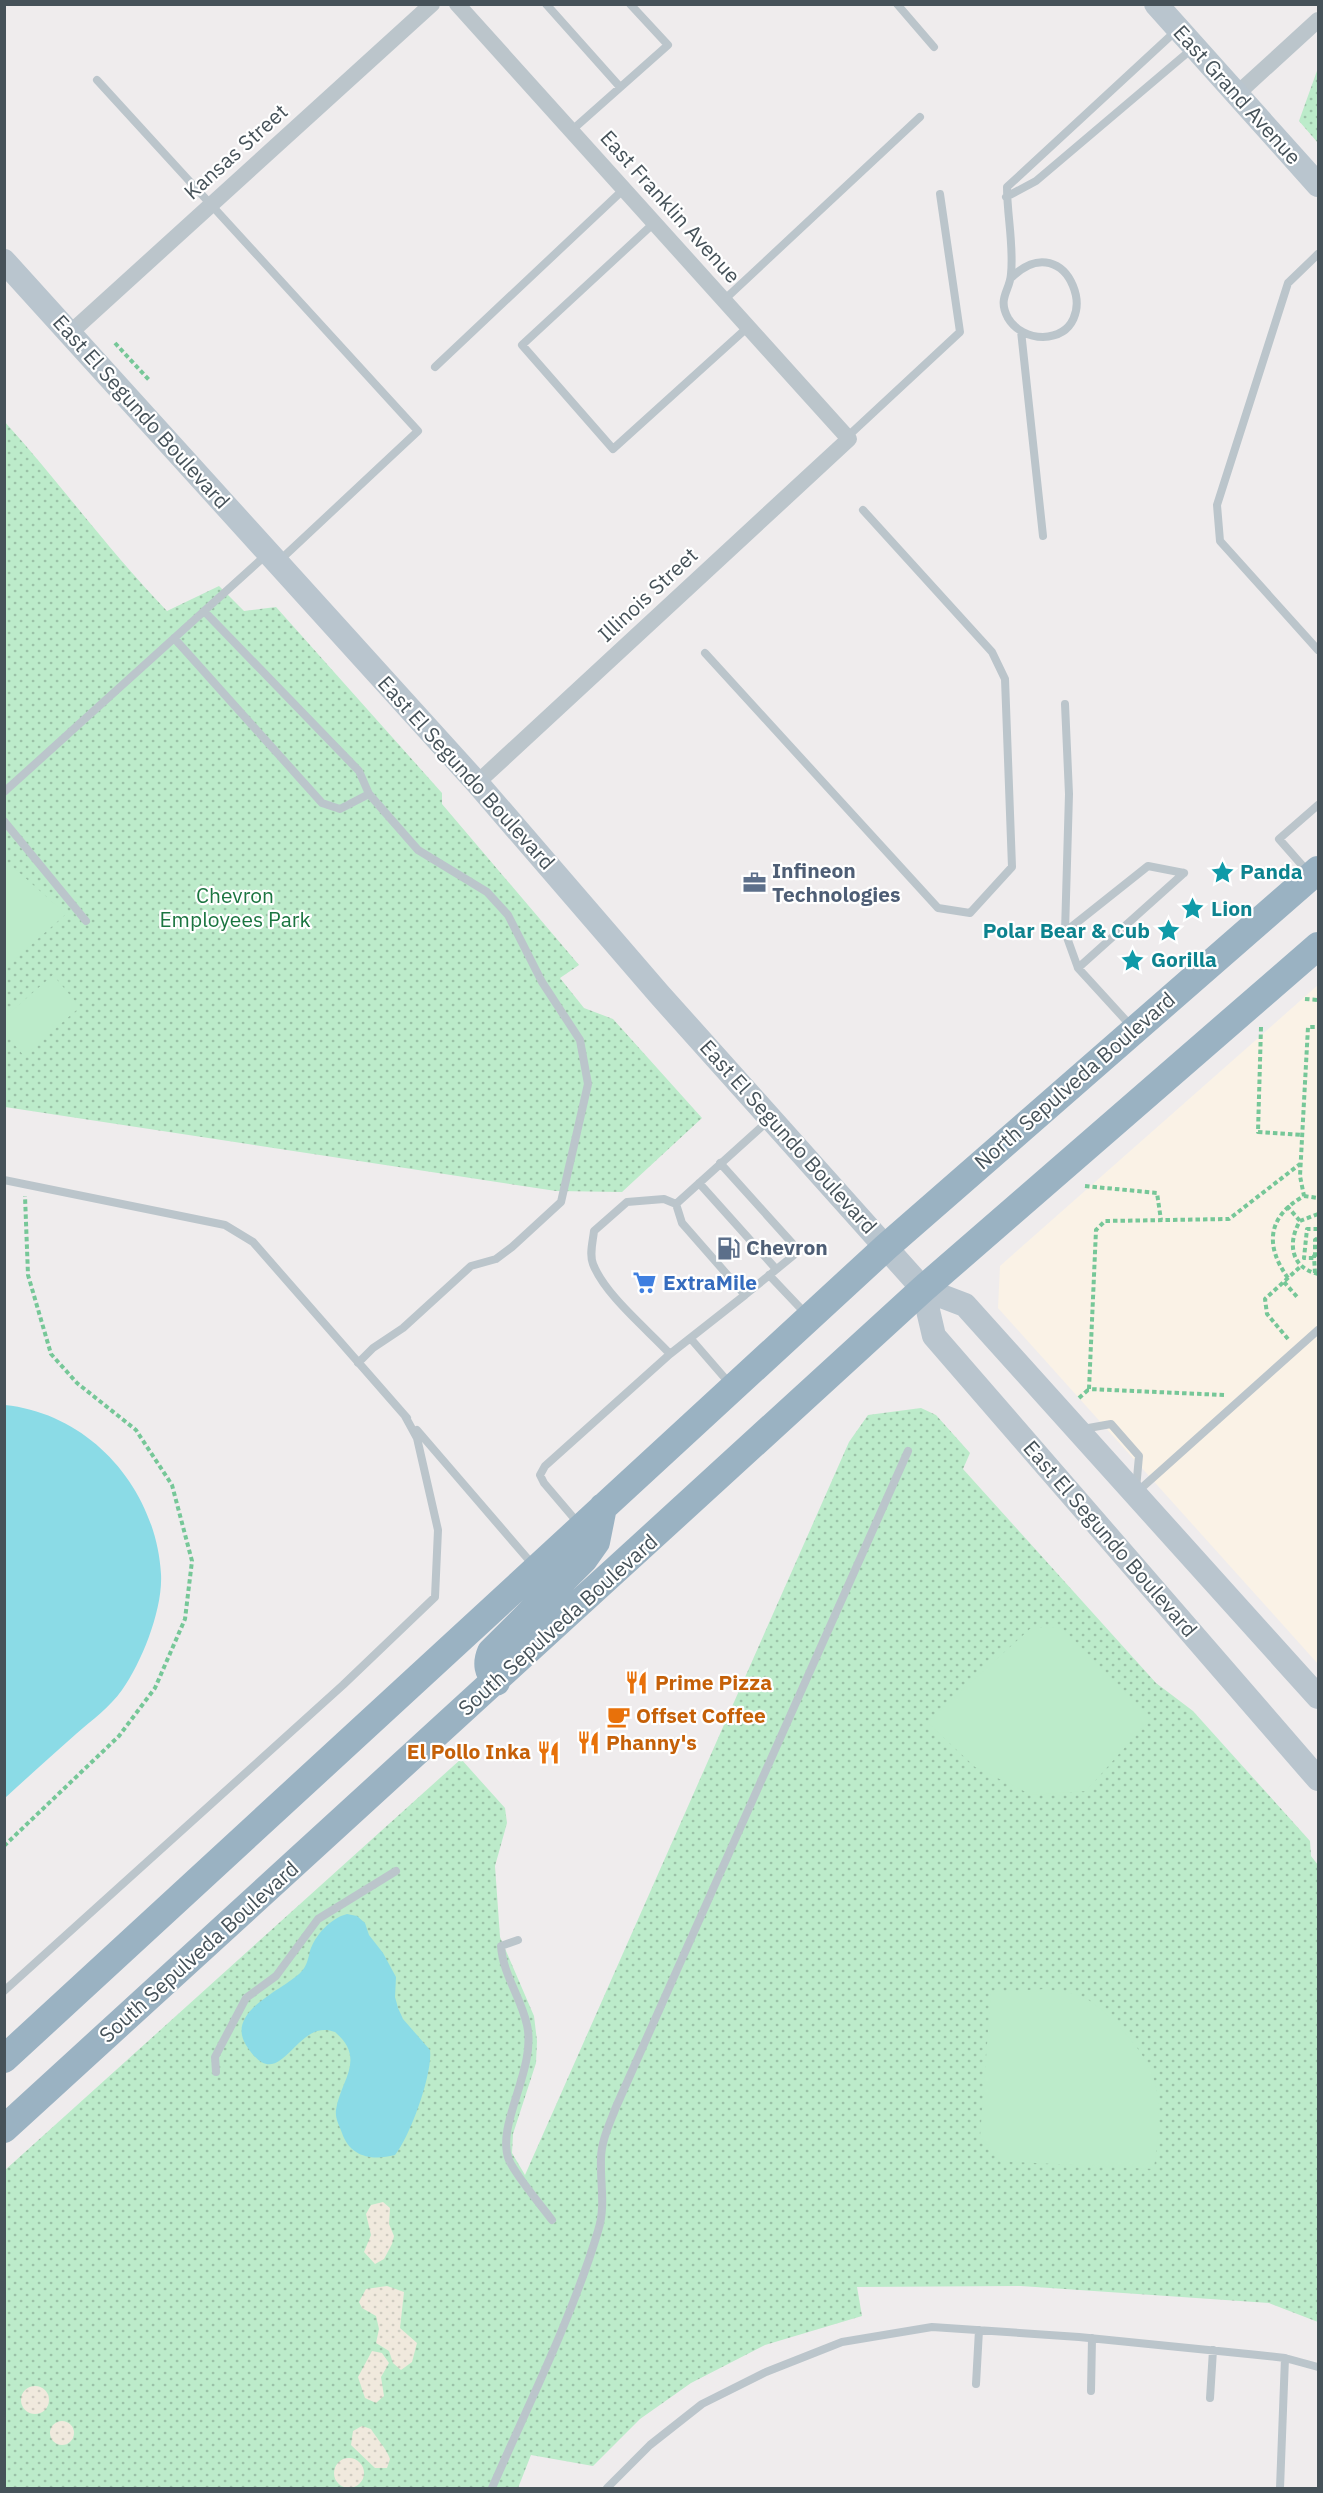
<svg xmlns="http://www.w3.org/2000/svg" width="1323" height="2493" font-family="'IBM Plex Sans',sans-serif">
	<defs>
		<pattern id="grass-dots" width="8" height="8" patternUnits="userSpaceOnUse" patternTransform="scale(1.5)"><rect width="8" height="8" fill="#bcebca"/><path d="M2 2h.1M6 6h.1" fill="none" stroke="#9bc1a7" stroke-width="1.8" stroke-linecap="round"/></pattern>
		<pattern id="sand-dots" width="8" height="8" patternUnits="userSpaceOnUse" patternTransform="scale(1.5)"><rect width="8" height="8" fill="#f0e9dd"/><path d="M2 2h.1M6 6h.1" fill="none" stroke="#cfcac0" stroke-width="1.8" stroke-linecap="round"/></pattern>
	</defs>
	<rect width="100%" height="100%" fill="#efeced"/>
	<path fill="#faf2e6" d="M1318 985V1664L998 1308 1000 1266Z"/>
	<path fill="url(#grass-dots)" d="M1318 68V143L1299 121Z
		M4 421C60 483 109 551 167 611L219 586 244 611 276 607 442 793V804L579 965 560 978 584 1008 613 1019 702 1118 622 1192 556 1191 5 1107Z
		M921 1408 936 1415 970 1453 963 1469 1156 1683 1193 1711 1310 1841 1311 1856 1318 1865V2322L1269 2303 1021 2286 857 2287 862 2316 765 2345 691 2383 640 2419 593 2466 531 2455 518 2488H5L4 2171 461 1759 505 1808 507 1823 495 1866 500 1937 534 2016 537 2041 536 2063 513 2134 512 2153 525 2175 849 1442 868 1415Z"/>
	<path fill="url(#sand-dots)" d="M383 2202 390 2208 389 2224 394 2236 392 2244 384 2259 375 2264 364 2252 371 2235 366 2214 371 2205Z
		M387 2286 404 2292 400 2328 417 2343 412 2362 401 2370 393 2363 389 2351 376 2343 379 2329 376 2316 362 2308 359 2302 366 2289Z
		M372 2351 382 2353 389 2363 381 2377 384 2396 376 2403 365 2398 358 2377Z
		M21 2400a14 14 0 1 1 28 0a14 14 0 1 1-28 0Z
		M50 2433a12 12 0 1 1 24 0a12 12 0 1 1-24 0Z
		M362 2426 371 2429C377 2439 386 2448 390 2459L387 2468H375L351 2445 353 2431Z
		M334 2473a15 15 0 1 1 30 0a15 15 0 1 1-30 0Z"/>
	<path fill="#bcebca" d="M5 860 66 914 5 968Z
		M53 975 80 1007 24 1056 5 1033V1017Z
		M1061 1627 1151 1718 1086 1791 1032 1795 975 1767 927 1722 1031 1628Z
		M1046 1989C1058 1992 1076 1992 1087 1999 1100 2007 1113 2021 1124 2032 1167 2079 1161 2110 1154 2169L999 2161 980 2137 991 1992Z"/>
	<path fill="#8bdbe6" d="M5 1405C91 1414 156 1489 161 1574 163 1609 142 1662 122 1690 110 1707 92 1720 76 1734 52 1755 28 1777 5 1798Z
		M347 1914 357 1916 365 1923 369 1935 383 1953 396 1977 395 1997 398 2008 403 2019 430 2050C433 2073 410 2137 395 2155 372 2161 350 2157 342 2133 339 2125 335 2118 336 2110 340 2081 367 2059 335 2032 294 2016 281 2101 246 2045 225 2011 284 1990 301 1972 307 1966 308 1959 310 1951 315 1935 331 1918 347 1914Z"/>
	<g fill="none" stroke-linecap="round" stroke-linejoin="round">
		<path stroke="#76c798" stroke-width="4" stroke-dasharray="4.5 3" stroke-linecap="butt" d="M115 343 150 381
			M1305 999 1318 1000
			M1261 1027 1258 1132 1302 1135
			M1085 1186 1157 1193 1161 1220
			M1304 1196 1318 1198
			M1287 1206 1300 1221
			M1318 1214 1300 1221C1287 1243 1291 1268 1318 1274
			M1318 1229H1307L1304 1258H1315V1240L1318 1238
			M1315 1273 1314 1256 1318 1252
			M1288 1278C1264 1245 1268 1216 1304 1196L1300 1176 1308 1027H1318
			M1284 1282 1298 1298
			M1288 1339 1267 1314 1265 1299 1301 1266
			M1224 1395 1089 1389 1096 1230 1105 1221 1229 1219 1300 1164
			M1079 1398 1089 1389
			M4 1846 119 1736 155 1688 185 1619 192 1561 172 1485 136 1430 77 1383 51 1354 28 1275 25 1196"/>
		<path stroke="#bbc5cb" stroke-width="8" d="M546 4 620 87
			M897 4 934 47
			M97 80 418 431 279 561
			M571 131 668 45 630 4
			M1006 197 1036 181 1193 48
			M654 223 522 345 613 449 748 327
			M1318 254 1288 283 1217 505 1220 541 1318 650
			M1012 277C1068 223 1108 334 1043 337 1029 337 1015 330 1008 318 997 298 1010 291 1011 274 1014 246 1007 215 1007 187L1178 29
			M724 300 920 117
			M1021 331 1043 536
			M435 367 624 189
			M847 437 960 332 940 194
			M204 611 359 771 369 794 418 850 487 892 508 915 542 982 580 1040 588 1084 561 1202 512 1247 496 1259 471 1266 403 1328 373 1348 358 1363
			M174 638 322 803 340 809 369 794
			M705 653 938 908 970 913 1012 867 1005 679 992 652 863 510
			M1065 704 1069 794 1065 932 1078 968 1131 1026
			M4 792 266 555
			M4 821 86 921
			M1308 872 1279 839 1318 805
			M1065 932 1148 866 1184 873
			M1078 968 1184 873
			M720 1163 792 1243 794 1255 745 1295
			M4 1180 225 1225 253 1242 407 1418
			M699 1183 776 1269
			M769 1275 806 1314
			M691 1339 730 1384
			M670 1354C647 1329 605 1295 593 1264 589 1254 593 1241 594 1231L627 1202 664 1199 676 1204
			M1083 1429 1111 1424 1139 1456 1136 1489
			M417 1430 534 1566
			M1137 1492 1318 1330
			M578 1523 544 1483 540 1475 545 1466 670 1354 745 1295 682 1223 676 1204 768 1121
			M518 1940 501 1946C503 1975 521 1997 527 2025 537 2069 495 2125 509 2160 516 2176 541 2205 552 2220
			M4 1991 343 1685 435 1597 438 1530 417 1438 405 1416
			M216 2072 215 2057 246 1998 276 1976 318 1919 396 1871
			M976 2384 979 2330
			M1091 2391 1092 2338
			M1210 2398 1213 2350
			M492 2488C528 2405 572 2318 598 2231 606 2206 600 2184 601 2159 601 2141 610 2123 616 2107L908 1451
			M607 2488 650 2445 702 2404 766 2372 842 2342 932 2327 1079 2337 1258 2355 1285 2358 1318 2367
			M1280 2488 1285 2358"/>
		<path stroke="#bbc5cb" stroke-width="16" d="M457 4 849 439 477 783
			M1237 94 1318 20
			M70 333 432 4"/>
		<path stroke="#b9c5ce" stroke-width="24" d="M1156 4 1318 185
			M4 261 477 783 659 994 923 1289 965 1305 1318 1697
			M923 1289 934 1336 1318 1779"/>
		<path stroke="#9ab2c2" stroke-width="28" d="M496 1682C488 1671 486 1664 491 1652L584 1559 596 1542 603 1507
			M4 2059 886 1247 1318 870
			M4 2129 923 1289 1318 946"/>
	</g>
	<defs>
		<symbol id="sight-bare" viewBox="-9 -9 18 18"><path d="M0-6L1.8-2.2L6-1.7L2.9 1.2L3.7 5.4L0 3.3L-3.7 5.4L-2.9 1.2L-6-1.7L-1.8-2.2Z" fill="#0f9aa8" stroke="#fff" stroke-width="2.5" paint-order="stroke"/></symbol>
		<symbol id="office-bare" viewBox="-9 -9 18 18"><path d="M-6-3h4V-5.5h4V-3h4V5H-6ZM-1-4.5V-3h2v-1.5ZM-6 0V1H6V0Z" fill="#5c6f8a" stroke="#fff" stroke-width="2.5" paint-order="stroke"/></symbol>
		<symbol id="fuel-bare" viewBox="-9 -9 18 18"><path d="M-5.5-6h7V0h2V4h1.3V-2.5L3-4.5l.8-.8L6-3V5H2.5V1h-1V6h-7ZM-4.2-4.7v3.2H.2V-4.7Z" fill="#5c6f8a" stroke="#fff" stroke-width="2.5" paint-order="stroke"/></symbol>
		<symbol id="supermarket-bare" viewBox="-9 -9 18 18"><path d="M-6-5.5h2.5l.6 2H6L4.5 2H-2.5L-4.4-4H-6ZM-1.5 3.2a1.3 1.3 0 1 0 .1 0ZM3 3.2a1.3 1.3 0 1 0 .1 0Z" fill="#3f7fe0" stroke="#fff" stroke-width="2.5" paint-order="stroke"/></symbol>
		<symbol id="restaurant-bare" viewBox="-9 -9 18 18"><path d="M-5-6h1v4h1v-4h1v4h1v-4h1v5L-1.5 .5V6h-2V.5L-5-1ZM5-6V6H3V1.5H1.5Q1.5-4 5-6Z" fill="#e8710a" stroke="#fff" stroke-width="2.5" paint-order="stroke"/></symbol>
		<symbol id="cafe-bare" viewBox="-9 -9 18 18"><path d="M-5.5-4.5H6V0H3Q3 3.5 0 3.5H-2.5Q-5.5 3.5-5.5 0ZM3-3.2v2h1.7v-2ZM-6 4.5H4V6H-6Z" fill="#e8710a" stroke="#fff" stroke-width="2.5" paint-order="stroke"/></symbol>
	</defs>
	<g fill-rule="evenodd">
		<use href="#sight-bare" x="1206" y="856" width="33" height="33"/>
		<use href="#office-bare" x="738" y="866" width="33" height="33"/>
		<use href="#sight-bare" x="1176" y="892" width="33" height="33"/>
		<use href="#sight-bare" x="1152" y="914" width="33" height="33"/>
		<use href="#sight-bare" x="1116" y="944" width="33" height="33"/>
		<use href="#fuel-bare" x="712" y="1232" width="33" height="33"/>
		<use href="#supermarket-bare" x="628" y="1266" width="33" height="33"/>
		<use href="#restaurant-bare" x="620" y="1666" width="33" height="33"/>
		<use href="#cafe-bare" x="602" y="1700" width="33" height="33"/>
		<use href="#restaurant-bare" x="572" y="1726" width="33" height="33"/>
		<use href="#restaurant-bare" x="532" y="1736" width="33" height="33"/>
	</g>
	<g text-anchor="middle" stroke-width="4.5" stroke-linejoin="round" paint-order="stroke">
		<g font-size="21" fill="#465259" stroke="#fff">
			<text transform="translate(1237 95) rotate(48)" y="7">East Grand Avenue</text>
			<text transform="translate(236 152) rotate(-42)" y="7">Kansas Street</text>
			<text transform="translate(670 207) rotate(48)" y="7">East Franklin Avenue</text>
			<text transform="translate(141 412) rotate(48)" y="7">East El Segundo Boulevard</text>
			<text transform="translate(648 595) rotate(-43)" y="7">Illinois Street</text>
			<text transform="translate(466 773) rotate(48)" y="7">East El Segundo Boulevard</text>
			<text transform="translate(1075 1081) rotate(-41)" y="7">North Sepulveda Boulevard</text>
			<text transform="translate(788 1137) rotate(48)" y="7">East El Segundo Boulevard</text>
			<text transform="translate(1110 1539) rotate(49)" y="7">East El Segundo Boulevard</text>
			<text transform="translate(558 1625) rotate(-42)" y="7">South Sepulveda Boulevard</text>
			<text transform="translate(199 1952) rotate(-42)" y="7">South Sepulveda Boulevard</text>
		</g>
		<g font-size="21" font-weight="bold" fill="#4e5e75" stroke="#fff" text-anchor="start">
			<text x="772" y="878">Infineon<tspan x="772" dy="24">Technologies</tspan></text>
			<text x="746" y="1255">Chevron</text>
		</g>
		<g font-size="21" font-weight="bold" fill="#0d838f" stroke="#fff" text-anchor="start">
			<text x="1240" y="879">Panda</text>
			<text x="1211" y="916">Lion</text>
			<text x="1150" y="938" text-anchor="end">Polar Bear &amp; Cub</text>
			<text x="1151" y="967">Gorilla</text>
		</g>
		<g font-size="21" fill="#1b7540" stroke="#fff">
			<text x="235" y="903">Chevron<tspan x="235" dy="24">Employees Park</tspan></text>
		</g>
		<g font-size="21" font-weight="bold" fill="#366cbe" stroke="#fff" text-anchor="start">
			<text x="663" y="1290">ExtraMile</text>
		</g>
		<g font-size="21" font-weight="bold" fill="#c56008" stroke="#fff" text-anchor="start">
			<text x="655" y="1690">Prime Pizza</text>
			<text x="636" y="1723">Offset Coffee</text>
			<text x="606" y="1750">Phanny's</text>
			<text x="531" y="1759" text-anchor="end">El Pollo Inka</text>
		</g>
	</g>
	<rect width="1323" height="2493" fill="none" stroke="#465259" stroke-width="12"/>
</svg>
